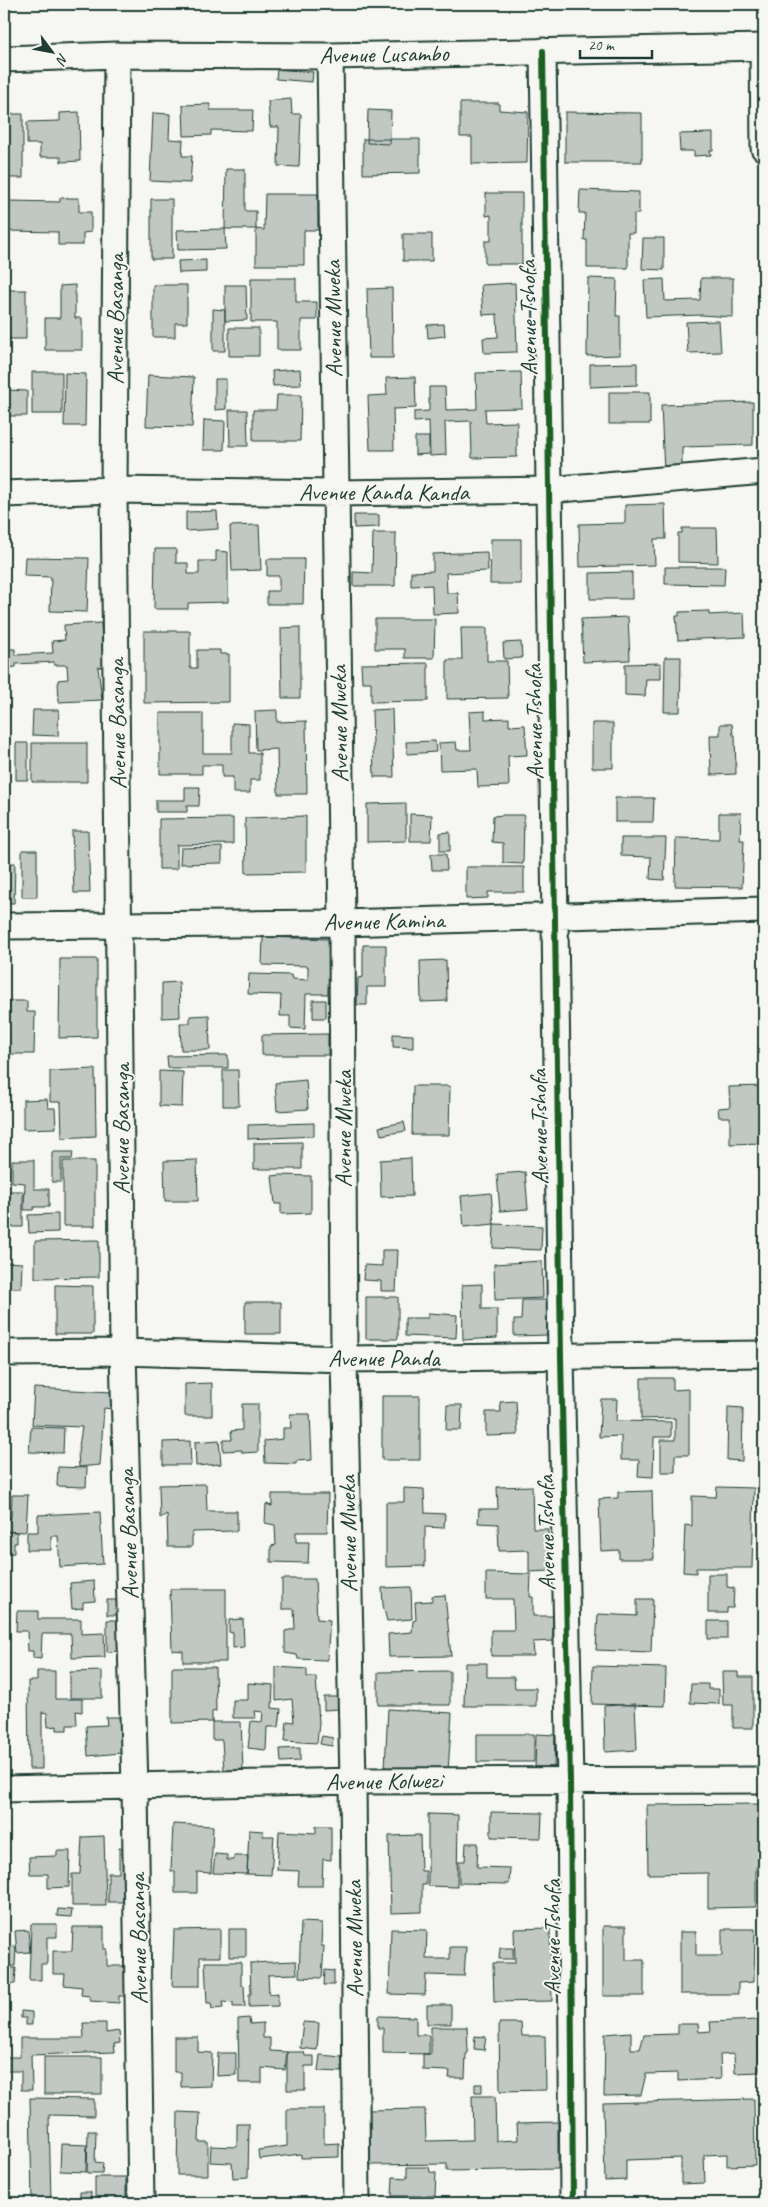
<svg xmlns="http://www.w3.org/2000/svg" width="768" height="2207" font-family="Caveat,sans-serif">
	<rect width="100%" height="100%" fill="#f6f6f2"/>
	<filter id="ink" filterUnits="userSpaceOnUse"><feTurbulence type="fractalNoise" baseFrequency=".02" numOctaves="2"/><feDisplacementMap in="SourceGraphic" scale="10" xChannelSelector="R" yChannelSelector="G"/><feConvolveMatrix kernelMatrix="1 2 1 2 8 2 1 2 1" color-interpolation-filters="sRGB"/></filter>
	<g filter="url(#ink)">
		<path fill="#c1c8c3" stroke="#1f3d34" d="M277 69 313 72 312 82 276 79Z
			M291 99 292 114H301L299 167 278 166 279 127H270L268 101Z
			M460 103H499V110L528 112 527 163 472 164V137H460Z
			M210 104V110H253L252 131 211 130V135L184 136 183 105Z
			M368 110 391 111 390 144 367 143Z
			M79 112 80 161 61 162V157H40V144H27V122L60 121V113Z
			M565 112 642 113V162H565Z
			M153 113 170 114 169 139 183 140 182 156H192L190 183 150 181Z
			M7 114H23V178H7V152H4V140H7Z
			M713 133V150H710L711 155 694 156V151H680L679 134Z
			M363 139H420V173L363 174Z
			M226 169H245V211H256V229H225Z
			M580 190 639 192V214H634V233H628V268H587V240H584L585 213H579Z
			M486 193H522V264H485V241H491V215L486 216Z
			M265 194H318V230H304V265H256V229L264 230Z
			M60 198H79V212H91V232L83 233V245H58V232L8 231 9 201 60 202Z
			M151 199H172V259H151Z
			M225 229 226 249 178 250 177 230Z
			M403 234H432V261H403Z
			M643 238H664V270L642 269Z
			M206 260V272L179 273 178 261Z
			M251 278H296V302H317V320H301V350H277V322H251Z
			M588 278 617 279 616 316H620V355L587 356Z
			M701 278H733V317L701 315 646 317 644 280 664 279 665 301 700 300Z
			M515 283 517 352 484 353 483 338 498 337 497 314 483 315 481 285Z
			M75 285V318H82V350H45V318H60V286Z
			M153 285H187V323H175V337H153Z
			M225 285H246L247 320 225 321Z
			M392 288 393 358H369L367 289Z
			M9 290H26V339H8V333H4V297H9Z
			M213 309 225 310V351H213Z
			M719 321 721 352 688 353 686 322Z
			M444 324 445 336 428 338 427 325Z
			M229 328H259V356H229Z
			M637 363V385L590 387V364Z
			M300 369 301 385 273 386 272 371Z
			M32 372H62V414H32Z
			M521 372 522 408 485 409 486 423 517 422V457L472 458 471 421 445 422 446 455 430 456 429 421 414 422V412L429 411V387H445L446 410 477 409 476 373Z
			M65 373 86 374 85 426H64Z
			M148 375 194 377 192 427 146 426Z
			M415 377 416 408 393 409 394 450H370L368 396 387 395 386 378Z
			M215 379H226V409L215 410Z
			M7 390 27 391V416H7L5 457H4V405H6Z
			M609 392H650V424H609Z
			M277 395H301L300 441H253V410H276Z
			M753 402V445L682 447V473H664L661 405Z
			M229 410H247L248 446H230Z
			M204 420 225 421 224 450H203Z
			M415 437H429V454L415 455Z
			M665 504 666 539H654L655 565 580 567 579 524 625 523V505Z
			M217 511 218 529 186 531V512Z
			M354 515H379V527L354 528Z
			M259 525 261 570 232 571 230 526Z
			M682 528H717L718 563 678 562V533H682Z
			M373 533H396L395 586H353V572L372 573Z
			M491 539H521V584H490Z
			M155 549H176V563H188V574H199V561H216V551L228 552V602L188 603V609H154Z
			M487 552 488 571 446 573 447 593H458L459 613 433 614 432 585 411 586V572L433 571V554Z
			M25 557 89 558 87 612 50 611 51 577 24 576Z
			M267 559H304L303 604H267V591H279V576H267Z
			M665 567H725L724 585 665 584Z
			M632 572V599H590V573Z
			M709 611V615L744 613 745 637 678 640 676 616H679V612Z
			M628 617 630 660 583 662 581 619Z
			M375 619H435L434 658H405V649H375Z
			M101 623 103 666 98 667 102 700 59 702 58 680 68 679 67 665H54V662L16 664V667L6 668V661H4L5 649H15V655L53 653 52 641 65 640 64 625Z
			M300 627V698H282L281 628Z
			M461 628H487V661H507L508 698 447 699V660H462Z
			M144 631H190V668H197V650H220V654H229V702L144 703Z
			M521 642 522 658 504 659 503 643Z
			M665 657H681L680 712H664Z
			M428 663V701L371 702V682H362L361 664Z
			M661 663V679H646L645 696 625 695V664Z
			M392 709 394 777H374L372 710Z
			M33 710H59L58 736 32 735Z
			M277 710V722L306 721 307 794H278L277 749 256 750 255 711Z
			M485 711V719L509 718V726L525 725 527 755 508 756 509 786 478 787 477 769 440 770 439 743 456 742 457 750H471L469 712Z
			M160 713H203V753H232V723L249 724V753H260V780H250V793H233V777H222V765H202V774H160Z
			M592 723H613V768H592Z
			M720 724H732L733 735H735L736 774 711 775 710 735H720Z
			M435 741 436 752 407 754 406 742Z
			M16 743H28V780H16Z
			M32 743H87V782H32Z
			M185 787H200L199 806H187V812H156V800H185Z
			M615 798H654L653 822H615Z
			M4 801H7V826H4Z
			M406 803V841L367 842V804Z
			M719 813H741L740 840H744L742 887 675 886 676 838 719 839Z
			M410 814 432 815 431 841H410Z
			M504 815H524L523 864 503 863V843L492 842 493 816Z
			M306 816V872L246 873 245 818Z
			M233 818V844L177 845V869H159V819Z
			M72 831H88L90 893H74Z
			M450 832V851H440V833Z
			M621 838H666L664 880 650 879 651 857 621 856Z
			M222 847V863L180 864 181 848Z
			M22 850H37V897H22Z
			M431 854H446L447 870H432Z
			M4 863H15L14 903H4Z
			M466 867H524V892H488V898L466 899Z
			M263 937 330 939 328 994H306L305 1029 290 1028V1016H280L281 995 248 994 249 974 291 975 292 979 308 980V966L262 965Z
			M363 945H386V987H367V1005H357L358 978 363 977Z
			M60 959H97V1037L59 1038Z
			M446 960 447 1001 421 1002 420 961Z
			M179 982 180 1017 162 1018V983Z
			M313 1000H326V1018H313Z
			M9 1001H27V1012H35L34 1054H8V1036H4V1011H9Z
			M209 1015 210 1050H181L180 1023H190V1016Z
			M764 1031V1050L759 1048Z
			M328 1034V1055H262V1035Z
			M393 1034 413 1035V1048L393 1047Z
			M228 1055V1068H168L167 1056Z
			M95 1069 96 1136 62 1138 61 1102H50V1071Z
			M223 1070H238L239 1106H223Z
			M159 1071 183 1072 182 1107 159 1106Z
			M306 1080 308 1109 277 1111 275 1083Z
			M413 1086H450L449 1135H412Z
			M764 1086V1143L730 1144V1117H719L718 1108 730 1107 729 1087Z
			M47 1099 48 1108H55L56 1128 23 1129V1100Z
			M4 1105H6L5 1138H4Z
			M404 1122 406 1131 381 1135 379 1127Z
			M314 1123V1136L248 1139V1125Z
			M302 1142V1169H254V1143Z
			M52 1152H73L72 1159H61V1182H52Z
			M411 1158 412 1196 381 1197 380 1160Z
			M12 1160H34V1189H49V1207H34L33 1210H24L25 1183 12 1182Z
			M197 1160 198 1201H165L164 1161Z
			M63 1161H95V1226H63Z
			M525 1172 528 1209 500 1211 497 1174Z
			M281 1175 311 1176V1213L281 1214V1204H275L272 1176Z
			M4 1191H23V1227H4Z
			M491 1193 494 1224 464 1227 461 1196Z
			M58 1214V1232L29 1233 28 1215Z
			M494 1224 542 1226 541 1250 493 1248Z
			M99 1240V1277L35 1278V1241Z
			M382 1250H398L396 1291H381V1281L363 1280 364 1265 382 1266Z
			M542 1261 543 1298 495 1300 494 1264Z
			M4 1262 22 1263 21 1288H4Z
			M482 1284V1309H497V1338L463 1340 462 1285Z
			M55 1285 93 1286V1334H55Z
			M366 1297H398V1339H366Z
			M522 1300H550L549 1335 514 1336V1320H521Z
			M245 1302H281V1334H245Z
			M428 1313 457 1315 456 1338 405 1336V1318H428Z
			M641 1378H673V1390L689 1389V1455H675V1472H661V1440H675V1418L641 1419Z
			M212 1383V1416H185V1384Z
			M34 1388 112 1392V1409L104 1408 100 1465 79 1467 78 1453 82 1427 32 1425Z
			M382 1396H420V1460H382Z
			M601 1399H617L616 1421 671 1422V1437H654L653 1477 638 1476 639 1460H621V1436L599 1437Z
			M516 1401 518 1435 486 1436V1412H501L500 1402Z
			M242 1404H258V1452L242 1453V1450L223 1451V1440H232L231 1431 242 1430Z
			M447 1405H462L461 1430H446Z
			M728 1407 743 1408 742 1461 727 1460Z
			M290 1414H310L312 1460 296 1461V1464L265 1463 264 1441 283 1439V1428H291Z
			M31 1427 64 1428 63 1453 29 1452Z
			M219 1440 221 1464 196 1466 195 1442Z
			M190 1441 191 1465H163V1442Z
			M58 1467 87 1468 86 1487 57 1486Z
			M206 1484 207 1511H237V1531L192 1532V1547H168L167 1514 160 1518 159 1485Z
			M532 1486 533 1529H548L549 1571 529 1572V1550L499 1551 498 1524 478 1523 479 1509H498L497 1487Z
			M717 1487 754 1488 752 1568H696V1573L683 1572 685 1525 692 1526V1496L716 1497Z
			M404 1488 424 1489 425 1513 445 1514 444 1528 425 1527V1566L386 1567V1502H404Z
			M652 1491 654 1559H619V1550L601 1551 599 1499 618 1498V1492Z
			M272 1494H328L327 1532H296V1542H309L308 1563 271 1562V1546L276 1545 275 1525 265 1523 266 1504 272 1506Z
			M12 1495H28L26 1531 24 1532 4 1531V1518H11Z
			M100 1512 103 1564 60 1567 58 1536H51V1550H27V1532H38V1515Z
			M4 1532H17V1543H14V1553L4 1554Z
			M486 1573 531 1574 530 1597H533V1616H553V1641L533 1642 534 1656H491V1630H514L513 1599H486Z
			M708 1574H727V1587L734 1588 733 1608H727V1613H708Z
			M282 1579H315L317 1619 330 1620 327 1660 298 1659 297 1655 285 1653V1631L295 1629 294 1609H282Z
			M94 1581 95 1601 83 1602V1608L72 1609 70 1583Z
			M411 1587 412 1619 387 1621 383 1605 382 1588Z
			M170 1589H226V1662H183V1651L172 1650Z
			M445 1595 451 1656 389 1657 388 1634 412 1632 413 1621 416 1620 415 1602 432 1601V1596Z
			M637 1599H653L651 1652 596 1650 598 1614 637 1616Z
			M107 1600H117V1615H107Z
			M17 1611H38V1619H81V1634L104 1633 105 1657 72 1658 71 1634H42L41 1659 33 1658V1651H28L27 1631H16Z
			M243 1619 244 1647 233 1648V1633L229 1632V1620Z
			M107 1620H121L122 1651 107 1652Z
			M708 1621H727V1639H708Z
			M465 1663H487V1677H514L515 1688H536V1706H464Z
			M593 1666 666 1668 665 1706 592 1704Z
			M172 1667H215L216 1711 212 1712V1722L172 1723Z
			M276 1667 307 1669V1677H316L319 1723 317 1743 285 1741 287 1721 294 1722 292 1699 276 1701Z
			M37 1671H55V1699H82V1712L76 1711 77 1725H67V1730H57V1726L48 1727 47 1713 42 1712V1769H29L28 1681H37Z
			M102 1671V1698H70V1672Z
			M450 1671V1705H378V1672Z
			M722 1672H738V1677H753V1728H733V1705H723Z
			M248 1683 273 1685 272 1708 281 1709 279 1727H267L266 1750 248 1748 251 1721 262 1722 263 1712 255 1711 256 1718H233V1700H248Z
			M691 1684H708V1689H719V1704L690 1703Z
			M324 1697H338V1709L324 1710Z
			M635 1704 637 1750 605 1752 604 1706Z
			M388 1709 452 1713 448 1771 385 1768Z
			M106 1717H121V1753L88 1756 86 1726 107 1725Z
			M212 1722H241L243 1769 224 1771 222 1740H212Z
			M477 1734H534V1762H477Z
			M536 1734 555 1735 554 1769H535Z
			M322 1736 333 1738 332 1746 320 1744Z
			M300 1748V1761L281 1762 280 1749Z
			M764 1804V1867H756V1907L708 1908V1873L648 1874 647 1805Z
			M491 1812 542 1813 541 1838 491 1837Z
			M428 1814 458 1815 457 1887 428 1886Z
			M173 1824 213 1826 211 1873 197 1872V1893H175V1871H171Z
			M316 1826H331V1860L323 1859 322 1886H298L299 1871 277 1870 279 1831 316 1833Z
			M249 1830 263 1831V1836H274L271 1875 247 1874Z
			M420 1835 421 1871H426V1885H422V1912L391 1913 389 1836Z
			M104 1836 106 1906H72V1874H80L82 1837Z
			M466 1843H478L477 1867 510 1868 509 1884 459 1883V1861H465Z
			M119 1848H125L124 1902H108V1873H119Z
			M57 1851H70L69 1887 48 1888V1874H30L29 1857 57 1856Z
			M215 1854 227 1855V1860H234V1856H248L247 1874 213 1873Z
			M58 1909 72 1910 71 1917 57 1916Z
			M301 1922 322 1923 321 1946H324L322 1978 299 1977Z
			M31 1924H57V1937H47V1964H41V1980H29Z
			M603 1926H626V1960H644V1996H603Z
			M73 1927H104V1949H107V1966H126V1996H119V2003L90 2001V1996L81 1995 82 1987 64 1985 65 1974H53V1951H72Z
			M550 1928 552 2001 494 2002 493 1963H515L514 1929Z
			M220 1929V1957H200V1986H172L174 1930Z
			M229 1929H246V1957H229Z
			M391 1929 427 1930 426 1959H450V1947H466L464 1976 426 1975 425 1995 389 1994Z
			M722 1929H755L754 1982 738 1983V1994H680V1932H696V1956H722Z
			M28 1930 30 1952 17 1953 15 1931Z
			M5 1946 16 1947 15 1966H4Z
			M500 1948H513V1959H499Z
			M296 1961 297 1974 268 1975 269 1994 278 1993V2006L249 2007V1994H251L250 1963Z
			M205 1962H241V1985H244L245 2007H233V2003L222 2002 223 2008 212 2009 211 2003H207Z
			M4 1968H16L15 1984 4 1983Z
			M325 1970 334 1971V1985H324Z
			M427 2005H451V2024H427Z
			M21 2011 32 2012V2025H26V2018H21Z
			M378 2016 416 2017V2035H429V2054L383 2053V2028H378Z
			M249 2018 250 2024 263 2023V2038H270V2051L287 2052 285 2070 262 2068V2083H239L238 2019Z
			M758 2020 759 2072 735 2073 734 2054 720 2055 721 2079 678 2081V2073L646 2074 641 2095 604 2096 605 2034 631 2032V2049H640L644 2035 678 2034V2024H698L699 2032 711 2031 710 2022Z
			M303 2022 319 2023 317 2050 300 2048Z
			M83 2023H106V2033L119 2031 120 2043 114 2044 115 2052 31 2055 32 2090H21V2071H4V2057H20V2038H84Z
			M499 2023H521L522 2036H545L546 2090 500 2091Z
			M431 2027H467L468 2053 466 2054 465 2078H449L450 2071 423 2070V2054H431Z
			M475 2036 486 2037 484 2050 474 2049Z
			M174 2037H198V2052L212 2053 211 2086 181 2087V2072H174Z
			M287 2052H304L305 2056H314V2066H305V2090H287Z
			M218 2053H236V2075L217 2076Z
			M320 2055 342 2057V2072L318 2071Z
			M44 2057H102V2094H44Z
			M475 2084H482V2092H475Z
			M472 2096H495L496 2141 518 2140 517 2123 558 2122V2169L447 2171V2164L369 2165 368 2110 425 2109 426 2141 473 2140Z
			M30 2098 94 2099V2116L49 2115 51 2203H32Z
			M754 2099 755 2165 727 2166V2154L704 2155 705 2183 681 2184V2158L626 2160V2180L605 2181 603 2103Z
			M287 2109H324V2144L339 2143V2157L301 2158V2154L259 2159 258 2150 287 2146Z
			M178 2112 200 2113 199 2142H208V2175H177Z
			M237 2124H249L248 2177 233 2178 232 2163 210 2162 211 2146 237 2147Z
			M88 2131H96L95 2162 103 2163 102 2173H87Z
			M61 2144 87 2145 86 2172 60 2171Z
			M407 2167H429L430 2172 436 2173 435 2196H392L393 2177 407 2178Z
			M95 2177H126V2203H95Z
			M80 2192H91V2203H80Z"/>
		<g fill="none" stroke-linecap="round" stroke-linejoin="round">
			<defs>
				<path id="minor" d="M763 47 764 148
					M543 51 561 1357 570 1781 573 2203
					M117 55 114 490 123 1352 135 1787 141 2203
					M330 56 342 923 344 1359 353 1781 357 2203
					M4 59 117 55 330 56 764 47
					M4 494 114 490 335 493 549 490 764 471
					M4 926 342 923 764 910
					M4 1353 123 1352 344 1359 764 1354
					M4 1789 353 1781 764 1780"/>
			</defs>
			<use href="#minor" stroke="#1f3d34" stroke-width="29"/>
			<use href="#minor" stroke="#f6f6f2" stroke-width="25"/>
			<defs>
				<path id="cycleway" d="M543 51 561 1357 570 1781 573 2203"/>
			</defs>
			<use href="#cycleway" stroke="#f6f6f2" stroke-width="9"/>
			<use href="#cycleway" stroke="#1b5e20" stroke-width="6"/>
		</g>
	</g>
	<g text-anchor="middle" stroke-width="4" stroke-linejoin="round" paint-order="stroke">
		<g font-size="24" fill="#1f3d34" stroke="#f6f6f2">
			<text transform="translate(384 54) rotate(-1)" y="8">Avenue Lusambo</text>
			<text transform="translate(528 318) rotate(-91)" y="8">Avenue Tshofa</text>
			<text transform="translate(115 319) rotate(-90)" y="8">Avenue Basanga</text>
			<text transform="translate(333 319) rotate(-91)" y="8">Avenue Mweka</text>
			<text x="384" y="500">Avenue Kanda Kanda</text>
			<text transform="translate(534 722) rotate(-91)" y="8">Avenue Tshofa</text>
			<text transform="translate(117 724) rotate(-91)" y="8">Avenue Basanga</text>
			<text transform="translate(339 724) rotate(-91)" y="8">Avenue Mweka</text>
			<text transform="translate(384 921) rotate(-1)" y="8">Avenue Kamina</text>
			<text transform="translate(539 1127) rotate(-91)" y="8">Avenue Tshofa</text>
			<text transform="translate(121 1129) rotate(-90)" y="8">Avenue Basanga</text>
			<text transform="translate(343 1129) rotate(-90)" y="8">Avenue Mweka</text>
			<text x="384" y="1366">Avenue Panda</text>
			<text transform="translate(546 1533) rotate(-91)" y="8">Avenue Tshofa</text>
			<text transform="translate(128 1534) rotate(-92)" y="8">Avenue Basanga</text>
			<text transform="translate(348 1534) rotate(-91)" y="8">Avenue Mweka</text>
			<text transform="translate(384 1781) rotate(-1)" y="8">Avenue Kolwezi</text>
			<text transform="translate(552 1937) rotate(-90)" y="8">Avenue Tshofa</text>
			<text transform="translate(138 1939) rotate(-91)" y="8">Avenue Basanga</text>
			<text transform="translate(354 1939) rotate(-91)" y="8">Avenue Mweka</text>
		</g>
	</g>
	<rect width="768" height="2207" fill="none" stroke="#f6f6f2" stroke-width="20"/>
	<rect x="10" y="10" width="748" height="2187" fill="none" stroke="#1f3d34" stroke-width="2" filter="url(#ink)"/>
	<g transform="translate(52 52) rotate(122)" stroke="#f6f6f2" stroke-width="4" paint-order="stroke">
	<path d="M0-4L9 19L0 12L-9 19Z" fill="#1f3d34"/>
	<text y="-8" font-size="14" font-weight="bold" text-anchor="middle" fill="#1f3d34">N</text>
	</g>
	<path d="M580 50v8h72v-8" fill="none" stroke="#1f3d34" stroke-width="2.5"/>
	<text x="588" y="50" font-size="15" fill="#1f3d34" stroke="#f6f6f2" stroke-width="4" paint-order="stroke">20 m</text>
</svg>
